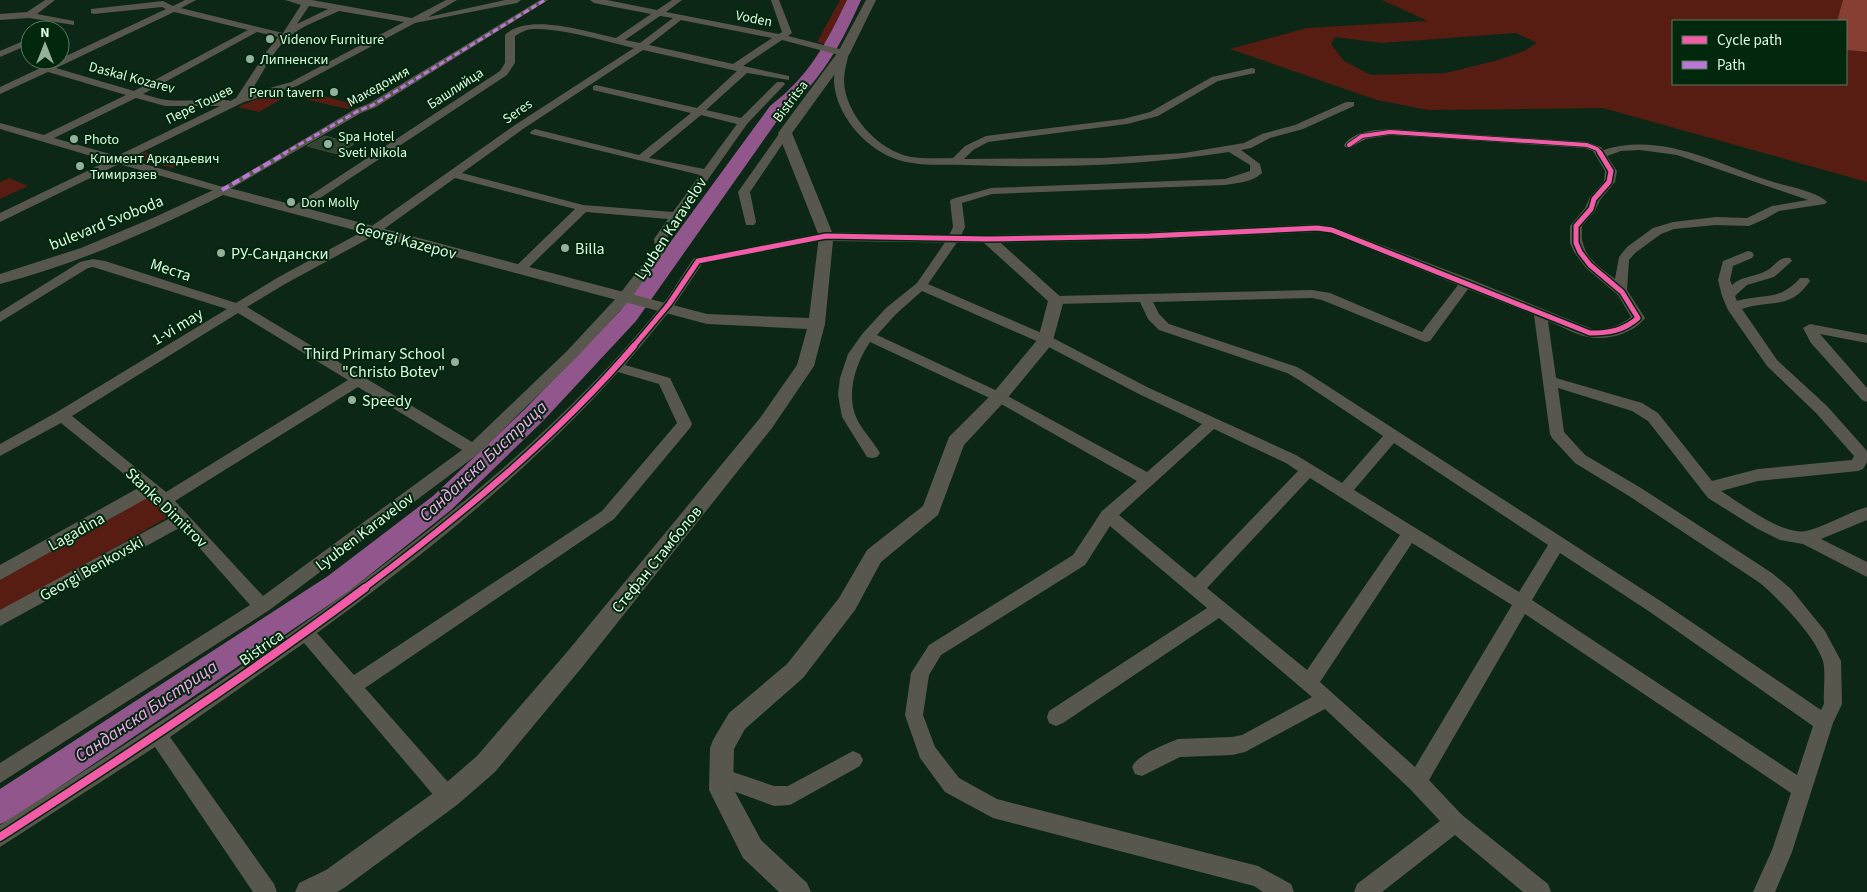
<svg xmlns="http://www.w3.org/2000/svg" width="1867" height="892" font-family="'Source Sans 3',sans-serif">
	<rect width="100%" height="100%" fill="#0c2715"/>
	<path fill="#571d13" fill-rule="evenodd" d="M840 0H851L828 45 817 42Z
		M1382 0H1843L1837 21H1673V84H1846V50L1867 52V182L1603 108 1428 110 1377 100 1230 49 1307 28 1428 21ZM1516 33 1537 43 1524 51 1498 60 1446 73 1371 75 1344 61 1331 44 1335 37 1382 43Z
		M295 88 356 105 348 109C330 104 305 102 289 91Z
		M271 94 285 97 259 112 237 107Z
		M144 152 182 162 172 168 136 158Z
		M9 178 28 186 0 199V182Z
		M147 495 168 517 0 614V577Z"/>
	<path fill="#863f32" d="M1843 0H1867V52L1846 50V21H1819H1837Z"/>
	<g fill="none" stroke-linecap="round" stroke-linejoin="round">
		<path fill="#91578c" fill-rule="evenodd" d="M847 0H861C841 45 820 82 782 114L636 321 543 421 451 510 348 592 12 819 0 824V789L328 576 433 496 525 409 620 311 770 106C809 76 826 44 847 0Z"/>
	</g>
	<path fill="#324431" stroke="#3b4c3a" d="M325 136 354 144 337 154 307 146Z"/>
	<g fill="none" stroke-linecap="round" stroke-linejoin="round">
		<path fill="#57574e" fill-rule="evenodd" d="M540 0H548L376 107 361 113 225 192H219L218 190 355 109 370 103Z"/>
		<path fill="#57574e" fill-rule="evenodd" d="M45 0H55L37 14 74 21V25L29 18 0 20V14L27 12Z
			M185 0H196L181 8 283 33 301 5 285 0H312L412 18 446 0H457L428 17 505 0H521L517 3 415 23 297 86 244 102 128 159 226 188 228 190 226 192H218L119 164 0 222V213L108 161 0 129V123L44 135 126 95 48 72 0 94V87L166 9 162 7 94 14 91 13V9L163 1 173 6ZM309 6 328 9 297 24ZM339 11 404 22 291 82 249 94C262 76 270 54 287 39 300 26 322 19 339 11ZM174 12 248 30 134 91 56 68ZM257 32 278 37 267 51 236 98 230 101C224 98 179 102 167 100 159 99 151 96 143 94ZM136 98 165 106H220L117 156 54 138Z
			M590 0H607L657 10 672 0H682L666 12 779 34 782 32 771 0H779L792 33 788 36 847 51 849 53C847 62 844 71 844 80 844 113 878 151 911 157 924 159 939 158 953 158L965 146 986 136 1123 119 1150 112 1212 77 1252 68 1255 69V73L1218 81 1158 116 1127 124 988 142 973 150 964 159 1103 158 1184 153 1244 143 1262 134 1295 125 1346 102H1354V106L1303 129 1270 138 1251 148 1241 150 1260 164 1262 173C1253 182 1237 183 1225 185L992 194 962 203 965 227 960 238 928 284 1051 337 1149 388 1296 455 1342 483 1383 436 1299 380 1287 373 1159 330 1148 319 1140 302 1056 304 1050 300 1056 296 1312 290 1330 293 1422 332 1458 285 1330 233 1317 232 1149 240 988 243 982 239 988 235 1149 232 1317 224 1332 226 1470 279 1592 329C1607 329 1619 327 1631 317L1618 295 1586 268 1574 252 1570 243V226L1585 208 1590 197 1604 181 1605 171 1593 151 1585 148 1390 135 1366 139 1349 148 1345 147 1344 145C1354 131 1374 130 1390 129L1587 142 1601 147 1603 150C1661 132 1713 162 1767 180 1784 186 1811 190 1825 200L1827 202 1825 204 1779 211 1765 219 1749 226 1716 225 1674 229 1661 234 1635 253 1629 260 1627 290 1645 318C1633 334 1606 341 1588 337 1574 334 1561 326 1548 321L1556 378 1642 403 1658 413 1712 481 1758 469 1852 460 1854 456 1817 414 1767 366 1728 310 1722 296 1718 280 1723 261 1748 251 1752 252 1754 255 1752 258 1733 266 1730 280 1732 285C1742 276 1754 277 1766 271 1775 266 1779 256 1790 258L1792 261 1774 277 1747 285 1735 296 1737 301C1764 293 1779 302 1800 278H1808L1810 281C1789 311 1771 299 1742 309L1777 360 1827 406 1867 451V462L1863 469 1858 471 1758 481 1721 491C1740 503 1783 536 1806 531 1827 526 1847 513 1867 507V520L1821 539 1867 562V577L1803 544 1780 540 1756 528 1708 498 1648 421 1632 411 1558 388 1564 432 1585 455 1641 488 1772 573 1791 589 1825 631 1841 661 1842 704 1833 723 1792 852 1775 892H1753L1772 850 1791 793 1525 614 1429 780 1462 815 1548 884 1551 892H1523L1455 835 1382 892H1354L1357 884 1440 821 1410 789 1325 709 1245 752 1232 755 1180 757 1142 776 1135 774 1132 767C1137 755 1166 744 1178 739L1232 737 1242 735 1312 697 1219 618 1063 723 1056 726 1049 723 1047 717 1049 711 1207 608 1110 526 1085 565 941 655 929 675 923 715 935 747 959 778 997 799 1258 866 1291 884 1294 892H1263L1254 886 993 818 945 792 920 758 905 715 911 673 929 645 1073 555 1102 511 1137 481 994 400 870 342C856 363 846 392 856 417 861 429 873 441 880 453L877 457 872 458 867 457 842 417 838 395 840 378 848 354 863 333 886 308 917 283 948 238 953 227 950 201 952 199 991 188 1225 179 1250 171V165L1229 152C1142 166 1052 168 964 165 941 164 915 167 893 158 864 147 835 113 834 81 834 72 837 63 839 55L782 40 743 66 789 76V80L747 73 706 110 741 118 777 82H783L785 84 747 124 666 239 667 248 629 301 577 357 478 454 268 611 0 783V763L250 605 181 527 0 626V610L172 517 157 505 151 496 0 580V565L140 487 61 423 0 456V444L57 412 227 309 93 267 88 268 0 322V312L80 262 93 259 105 261 236 303 277 278 369 228 515 125 634 48C605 41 561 28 533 29 526 29 520 33 515 36V63L507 75 299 212H291L289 210 291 208 500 71 505 63V35C528 12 587 32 616 38L651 14 594 3ZM660 16 673 18 640 43 625 40ZM681 20 772 38 733 64 649 45ZM643 50 737 71 697 108 596 85 593 86V90L691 113 639 155 535 129 530 132 531 134 700 175 673 212 583 205 462 173 523 129ZM701 115 737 124 704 169 649 158ZM1640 150 1677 155 1808 200 1772 206 1747 218 1716 217 1673 222 1653 228 1627 247 1619 257 1615 279C1603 270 1586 259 1583 243 1581 238 1582 232 1582 226L1595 211 1600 200 1615 182 1617 171 1607 156 1621 151ZM455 178 575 209 515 267 513 270 515 273H523L586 212 668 219 654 239 655 248 619 295 567 351 472 442 247 307 285 284 377 234ZM1468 289 1534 315 1550 434 1552 438 1575 463 1629 496 1760 583C1779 599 1816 637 1823 661 1826 673 1823 691 1824 704L1821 710 1662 602 1309 374 1297 367 1169 324 1159 314 1153 302 1312 298 1322 300 1425 342 1430 341ZM922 291 1041 343 1139 394 1202 424 1147 472 1004 394 877 335 896 314ZM238 313 348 380 166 492 72 416ZM358 387 462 450 263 596 175 501ZM1214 429 1286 463 1298 471 1195 578 1119 515ZM1394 443 1548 545 1519 592 1354 490ZM1310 478 1400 535 1307 670 1207 588ZM1412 543 1512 605 1415 767 1320 682ZM1560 553 1650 612 1813 726 1797 775 1532 600Z
			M30 38V44L0 57V51Z
			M785 130 790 133 750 192 756 222 754 225H746L738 192 781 131Z
			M826 232 832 236 830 239 702 264 673 307 625 365 670 378 692 424 690 428 614 519 365 688 455 790 458 797 455 804 448 807 441 804 304 643 170 737 274 884 277 892H253L155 747 0 847V825C121 748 241 670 357 585 469 501 579 410 666 300 676 286 684 272 694 258ZM618 372 659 384 677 423 602 511 354 675 317 633C424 555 529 471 618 372Z
			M1810 324 1867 335V343L1820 334 1867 388V402L1862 400 1811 343 1803 328Z
			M853 751 860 754 863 760 860 766 790 805 774 806 714 784 711 777 714 770 721 768 774 786H788Z"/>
		<path fill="#57574e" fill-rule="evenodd" d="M866 0H876L850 53 792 133 832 232 993 236 1064 300 1052 344 1005 401 964 445 938 515 881 562 855 610 803 678 745 729 734 749 733 788 761 840 807 883 811 892H779L743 858 709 790 710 748 713 740 729 713 787 664 839 598 867 550 923 506 949 437 993 393 1038 339 1048 301 984 243 833 241 825 324 814 366 772 428 583 666 495 772 457 805 344 888 337 892H295L299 883 326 870 439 789 477 756 567 652 760 418 797 365 807 329 707 324 223 195C152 230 78 264 0 284V274L81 248 155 217 222 186 707 314 809 318 819 236 778 133 838 52Z"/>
		<path stroke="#ba77d6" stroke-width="3" stroke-dasharray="6 3" stroke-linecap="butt" d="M283 154 358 111 373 105 545 0"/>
		<path stroke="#ba77d6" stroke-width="4" stroke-dasharray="8 4" stroke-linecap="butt" d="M222 190 286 153"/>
		<defs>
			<path id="cycleway-far3" d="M1349 145 1362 136 1390 132 1587 145 1597 149 1601 154"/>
			<path id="cycleway-far2" d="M633 347 669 304 698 261 826 236 988 239 1149 236 1317 228 1332 230 1590 333C1609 333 1623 331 1638 318L1622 292 1590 265 1580 252 1576 243V226L1591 209 1594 199 1609 182 1611 171 1600 153"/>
			<path id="cycleway-far1" d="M363 589C460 516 555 438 634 346"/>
			<path id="cycleway" d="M0 837C124 757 247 676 365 588"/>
		</defs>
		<use href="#cycleway-far3" stroke="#01270d" stroke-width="5.5"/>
		<use href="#cycleway-far2" stroke="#01270d" stroke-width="8"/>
		<use href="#cycleway-far1" stroke="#01270d" stroke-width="9"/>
		<use href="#cycleway" stroke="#01270d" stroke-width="11"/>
		<use href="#cycleway-far3" stroke="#f35aa7" stroke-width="4"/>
		<use href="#cycleway-far2" stroke="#f35aa7" stroke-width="5"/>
		<use href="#cycleway-far1" stroke="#f35aa7" stroke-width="6"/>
		<use href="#cycleway" stroke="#f35aa7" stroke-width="8"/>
	</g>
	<g fill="#95b09b" stroke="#01270d" stroke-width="2">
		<circle cx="270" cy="39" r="5"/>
		<circle cx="250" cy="59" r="5"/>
		<circle cx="334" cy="92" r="5"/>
		<circle cx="74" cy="139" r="5"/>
		<circle cx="328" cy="144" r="5"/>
		<circle cx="80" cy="166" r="5"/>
		<circle cx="291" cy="202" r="5"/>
		<circle cx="565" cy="248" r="5"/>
		<circle cx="221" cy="253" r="5"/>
		<circle cx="455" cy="362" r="5"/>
		<circle cx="352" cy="400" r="5"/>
	</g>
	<g text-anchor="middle" stroke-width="4" stroke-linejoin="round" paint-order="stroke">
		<g font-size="14" fill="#dffae3" stroke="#01270d">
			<text transform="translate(754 18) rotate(11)" y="5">Voden</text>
			<text transform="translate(132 77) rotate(15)" y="5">Daskal Kozarev</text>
			<text transform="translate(378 86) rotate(-29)" y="5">Македония</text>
			<text transform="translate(455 88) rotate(-33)" y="5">Башлийца</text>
			<text transform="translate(790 101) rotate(-53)" y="5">Bistritsa</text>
			<text transform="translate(199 104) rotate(-26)" y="5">Пере Тошев</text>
			<text transform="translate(517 111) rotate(-35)" y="5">Seres</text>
		</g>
		<g font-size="14" fill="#dffae3" stroke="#01270d" text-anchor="start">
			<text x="280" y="44">Videnov Furniture</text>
			<text x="260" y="64">Липненски</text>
			<text x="324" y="97" text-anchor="end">Perun tavern</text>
			<text x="338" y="141">Spa Hotel<tspan x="338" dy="16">Sveti Nikola</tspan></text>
			<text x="84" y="144">Photo</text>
			<text x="90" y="163">Климент Аркадьевич<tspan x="90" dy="16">Тимирязев</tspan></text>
			<text x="301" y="207">Don Molly</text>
		</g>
		<g font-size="16" fill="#dffae3" stroke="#01270d">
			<text transform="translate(106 222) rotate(-22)" y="6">bulevard Svoboda</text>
			<text transform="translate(670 228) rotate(-57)" y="6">Lyuben Karavelov</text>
			<text transform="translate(406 240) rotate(15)" y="6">Georgi Kazepov</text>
			<text transform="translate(171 269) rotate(18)" y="6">Места</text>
			<text transform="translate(177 326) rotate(-31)" y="6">1-vi may</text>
			<text transform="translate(167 507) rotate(44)" y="6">Stanke Dimitrov</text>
			<text transform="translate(76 531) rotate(-29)" y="6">Lagadina</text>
			<text transform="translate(364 531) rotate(-37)" y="6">Lyuben Karavelov</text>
			<text transform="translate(656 559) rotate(-51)" y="6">Стефан Стамболов</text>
			<text transform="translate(91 568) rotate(-29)" y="6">Georgi Benkovski</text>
			<text transform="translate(261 647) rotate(-35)" y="6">Bistrica</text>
		</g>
		<g font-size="16" fill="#dffae3" stroke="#01270d" text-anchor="start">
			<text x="575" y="254">Billa</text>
			<text x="231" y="259">РУ-Сандански</text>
			<text x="445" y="359" text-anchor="end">Third Primary School<tspan x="445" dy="18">"Christo Botev"</tspan></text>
			<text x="362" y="406">Speedy</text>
		</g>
		<g font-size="18" font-style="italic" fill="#fea4f6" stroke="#01270d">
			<text transform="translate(483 461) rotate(-43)" y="6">Санданска Бистрица</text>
			<text transform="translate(146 711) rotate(-34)" y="6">Санданска Бистрица</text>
		</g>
	</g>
	<rect x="1672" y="20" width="175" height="65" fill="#01270d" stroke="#5a7b63"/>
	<rect x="1682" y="36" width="25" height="8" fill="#f35aa7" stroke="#5a7b63"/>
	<text x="1717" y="45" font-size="15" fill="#dffae3">Cycle path</text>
	<rect x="1682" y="61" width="25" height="8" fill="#ba77d6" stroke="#5a7b63"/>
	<text x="1717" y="70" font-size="15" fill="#dffae3">Path</text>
	<g transform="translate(45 45)"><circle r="24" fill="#01270d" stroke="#5a7b63"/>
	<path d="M0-4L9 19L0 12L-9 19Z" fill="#95b09b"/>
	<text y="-8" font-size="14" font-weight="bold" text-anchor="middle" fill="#dffae3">N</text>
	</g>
</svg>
